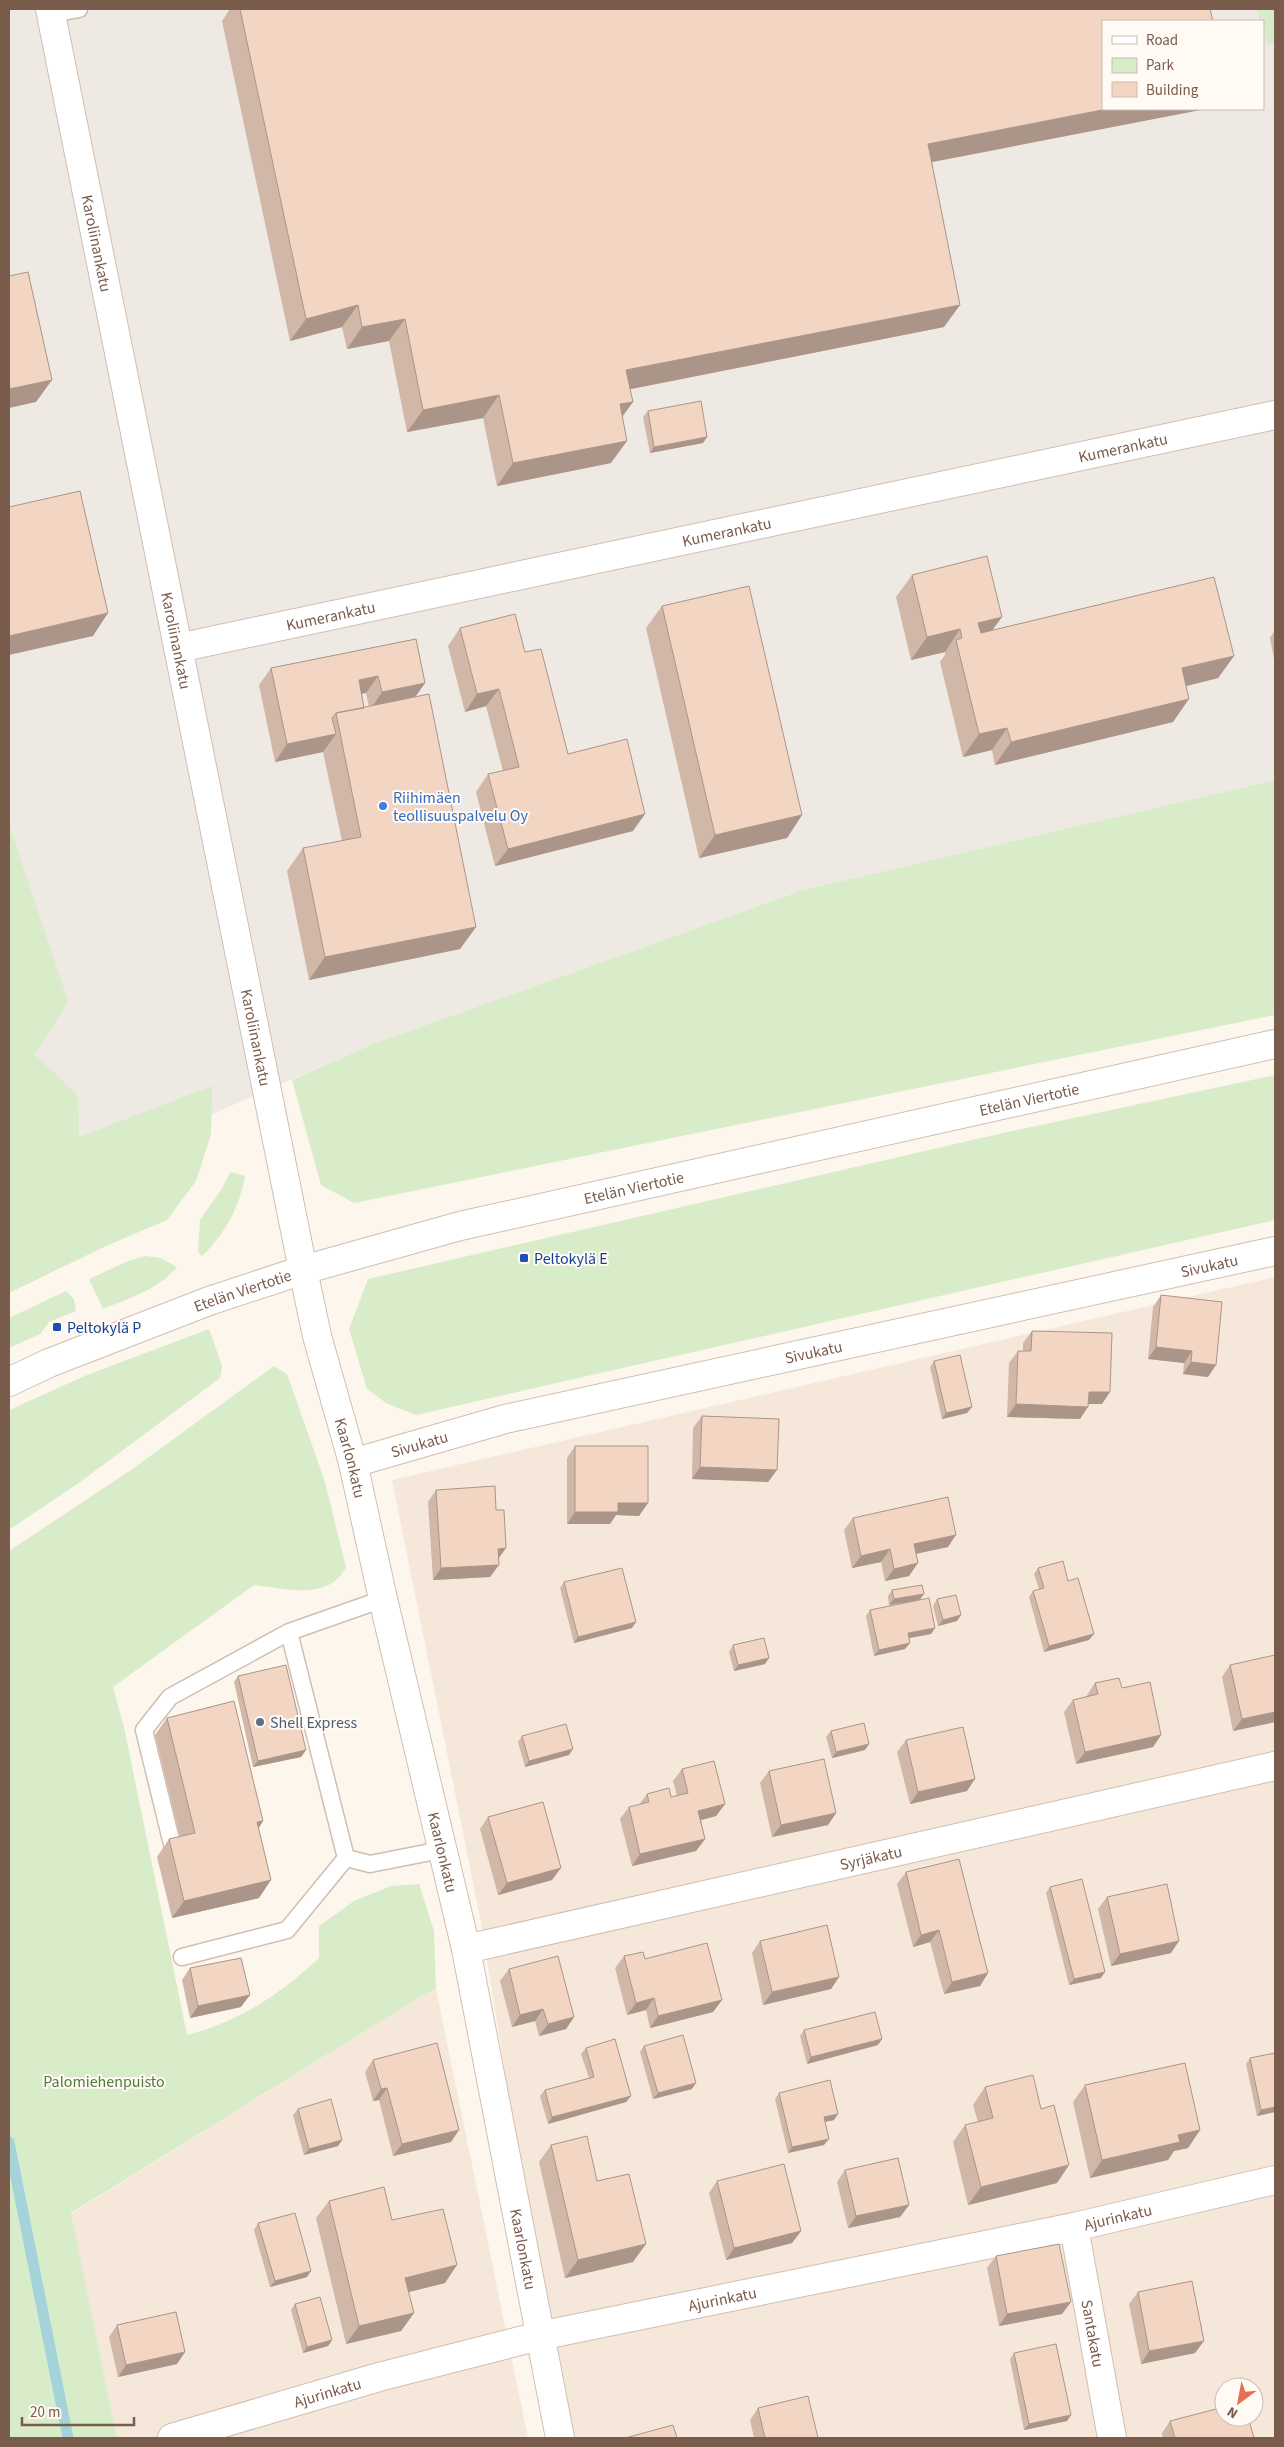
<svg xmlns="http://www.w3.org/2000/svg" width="1284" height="2447" font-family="'Source Sans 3',sans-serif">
	<rect width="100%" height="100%" fill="#fdf6ec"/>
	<path fill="#f5e8da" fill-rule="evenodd" d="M1275 1277V2438H560L547 2333 480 1917 392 1480ZM1224 2387H1254V2417H1224Z
		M436 1989 528 2438H117L71 2214 422 1996Z"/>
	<path fill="#efe9e4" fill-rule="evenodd" d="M9 9H1275V780L803 890 373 1044 9 1203ZM1103 21H1263V109H1103Z"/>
	<path fill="#d8ecc9" d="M1257 9H1275V43L1267 45 1263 21H1260Z
		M1275 780V1015L354 1203 321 1185 292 1080 373 1044 803 890Z
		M9 825 68 1001 35 1055 78 1095 79 1137 212 1086 211 1135 196 1181 167 1220 106 1246 9 1293Z
		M1275 1075V1220L416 1415 386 1403 367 1389 349 1329 368 1279 1003 1133Z
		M230 1172 245 1176C239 1208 226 1233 202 1256L198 1252 200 1220 223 1187Z
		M145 1256 161 1258 177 1267C158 1290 129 1298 103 1309L89 1279 126 1262Z
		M66 1291 74 1299 76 1311 49 1322 40 1334 9 1348V1318Z
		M209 1329 222 1366 220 1378 80 1482 9 1530V1410L87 1375Z
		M274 1366 287 1374 325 1482 346 1567C329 1602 283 1588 254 1585L113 1687 124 1727 187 2035C238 2022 281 1994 319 1958V1926L354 1901 391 1886 419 1884 434 1931 436 1989 422 1996 71 2213 117 2438H9V1551L131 1470Z"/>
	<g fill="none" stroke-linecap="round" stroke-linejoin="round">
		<path stroke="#a5d3da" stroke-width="11" d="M9 2142 68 2438"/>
		<defs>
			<path id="service" d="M52 14 79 9
				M383 1599 289 1632 346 1858 370 1864 441 1850
				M172 1844 144 1730 170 1697 289 1632
				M182 1957 287 1930 346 1858"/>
			<g id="minor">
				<path id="s1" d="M50 9 303 1270 317 1336 353 1463 383 1599 466 1949 560 2438"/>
				<path id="s2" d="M178 648 1275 415"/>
				<path id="s3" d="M353 1463 505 1419 1275 1251"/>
				<path id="s4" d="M466 1949 1275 1766"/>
				<path id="s5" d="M1074 2227 1112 2438"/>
				<path id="s6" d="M172 2438 379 2377 539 2336 1074 2227 1275 2180"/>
			</g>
			<g id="tertiary">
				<path id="s7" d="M9 1382 49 1363 209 1301 303 1270 460 1226 1275 1044"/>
			</g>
		</defs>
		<use href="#service" stroke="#d1beb0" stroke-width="19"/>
		<use href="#minor" stroke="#d1beb0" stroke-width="30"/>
		<use href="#tertiary" stroke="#d1beb0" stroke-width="30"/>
		<use href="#service" stroke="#fff" stroke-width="16"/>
		<use href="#minor" stroke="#fff" stroke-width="28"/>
		<use href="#tertiary" stroke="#fff" stroke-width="28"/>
	</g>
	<path fill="#d1b7a8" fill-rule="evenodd" d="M230 9H1210L931 163 944 327 630 389 622 416 611 463 497 486 483 418 407 432 389 341 347 349 342 327 290 341 222 21Z
		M648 411 707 437 703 443 650 453 643 417Z
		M912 575 993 630 1234 656 1218 678 1186 686 1173 722 995 765 992 750 963 757 940 662 945 655V652L911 660 896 597Z
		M662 606 802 815 787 838 699 858 646 628Z
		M460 628 525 652 568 754 633 831 495 866 476 792 488 774 503 771 486 706 465 712 448 646Z
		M1275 630V664L1270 638Z
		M416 639 425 683 415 697 476 927 460 949 309 980 287 871 303 848 342 841 323 752 275 762 259 685 271 668ZM366 693 369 707 364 708 362 694Z
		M1161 1295 1208 1377 1183 1374 1184 1363 1148 1359 1153 1307Z
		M1032 1331 1102 1404H1088L1080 1419 1007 1417 1009 1363 1018 1351H1023V1343Z
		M934 1361 967 1413 942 1419 930 1367Z
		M702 1416 777 1470 768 1482 692 1479 693 1428Z
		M575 1446 639 1516 616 1515 610 1524H567V1458Z
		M436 1490 496 1510 506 1548 499 1558 490 1577 433 1580 428 1502Z
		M853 1518 948 1547 916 1554 909 1576 885 1581 881 1562 852 1568 844 1530Z
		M1038 1568 1068 1581 1089 1640 1044 1652 1029 1597 1033 1591 1039 1589 1034 1574Z
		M564 1582 632 1628 574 1643 560 1588Z
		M892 1590 924 1594 920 1600 935 1628 931 1634 909 1638 905 1649 874 1656 866 1616 870 1610 912 1601 889 1605 888 1596Z
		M937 1599 961 1615 957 1621 938 1626 933 1606Z
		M733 1645 765 1664 734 1671 729 1652Z
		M1230 1665 1275 1722 1233 1731 1222 1677Z
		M238 1676 306 1750 301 1757 253 1767 234 1682Z
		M1095 1683 1122 1688 1161 1735 1153 1747 1076 1764 1064 1712 1073 1700 1087 1696V1695Z
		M167 1718 263 1821 259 1828V1898L172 1918 157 1857 169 1839 180 1837 155 1735Z
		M831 1731 865 1750 832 1758 826 1737Z
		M522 1736 569 1755 525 1767 518 1742Z
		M906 1740 967 1791 910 1804 897 1752Z
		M682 1769 725 1804 716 1816 701 1820 705 1839 696 1851 632 1866 620 1819 629 1807 639 1805 647 1794 671 1797 677 1796 673 1781Z
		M769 1771 836 1813 828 1825 772 1837 760 1783Z
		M488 1817 552 1880 498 1895 480 1829Z
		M906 1872 988 1973 980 1986 944 1994 930 1942 913 1947 897 1884Z
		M1050 1887 1101 1978 1069 1985 1046 1893Z
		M1107 1897 1171 1953 1111 1966 1098 1909Z
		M760 1941 839 1977 831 1989 763 2005 752 1953Z
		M624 1956 645 1959 722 2000 713 2012 650 2028 646 2010 627 2015 615 1968Z
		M190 1968 241 2007 190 2018 182 1980Z
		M509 1969 574 2017 566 2029 539 2036 535 2021 512 2027 500 1981Z
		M804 2030 878 2045 807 2064 800 2036Z
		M644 2046 692 2089 653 2099 640 2052Z
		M586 2048 631 2096 626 2102 548 2124 540 2096 545 2090 589 2078 581 2054Z
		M1275 2053V2112L1257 2116 1246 2064 1250 2058Z
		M373 2060 451 2142 393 2156 379 2100 373 2101 365 2072Z
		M1085 2085 1200 2130 1188 2148 1174 2151 1168 2160 1090 2178 1073 2102Z
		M985 2087 1057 2183 968 2205 953 2142 965 2125 978 2122 973 2105Z
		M779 2093 834 2120 825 2122 824 2145 788 2153 775 2099Z
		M298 2109 342 2140 338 2146 304 2155 293 2115Z
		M551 2145 597 2181 633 2262 565 2278 539 2162Z
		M845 2170 909 2205 900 2217 848 2228 837 2182Z
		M717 2181 801 2231 792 2243 726 2260 709 2193Z
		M329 2201 445 2283 408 2292 414 2313 401 2331 346 2344 316 2218Z
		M258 2223 307 2277 270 2287 254 2230Z
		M996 2256 1062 2314 999 2326 987 2268Z
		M1138 2292 1195 2353 1141 2364 1129 2304Z
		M295 2304 332 2340 328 2346 303 2353 291 2310Z
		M117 2325 185 2352 177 2364 118 2377 109 2337Z
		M1014 2353 1071 2415 1067 2421 1024 2430 1010 2359Z
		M758 2408 818 2438H754L750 2420Z
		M1170 2421 1254 2438H1163L1162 2433Z"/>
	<path fill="#aa9588" d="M1107 109H1206L912 166 928 144Z
		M358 305 342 327 290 341 306 319Z
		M960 305 944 327 611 393 626 370Z
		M405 319 389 341 347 349 362 327Z
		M52 380 36 402 9 408V389Z
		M499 395 483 418 407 432 423 410Z
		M633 402 617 424 620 404Z
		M707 437 703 443 650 453 654 447Z
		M627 441 611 463 497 486 513 463Z
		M108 613 93 636 9 655V636Z
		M1002 617 986 639 962 645 978 623Z
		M960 629 945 652 911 660 927 637Z
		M1234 656 1218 678 1166 691 1182 668Z
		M378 676 366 693 346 697 359 680Z
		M425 683 413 700 370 710 382 692Z
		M499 689 486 706 465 712 477 694Z
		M1189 699 1173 722 995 765 1011 742Z
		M1007 728 992 750 963 757 979 734Z
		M336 734 323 752 275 762 287 744Z
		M645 814 633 831 495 866 508 849Z
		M802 815 787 838 699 858 715 835Z
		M476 927 460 949 309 980 325 957Z
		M1156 1347 1192 1351 1184 1363 1148 1359Z
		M1191 1362 1216 1365 1208 1377 1183 1374Z
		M1089 1392H1110L1102 1404H1080Z
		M1016 1404 1088 1407 1080 1419 1007 1417Z
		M972 1407 967 1413 942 1419 946 1413Z
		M700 1467 777 1470 768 1482 692 1479Z
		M618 1503H648L639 1516 616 1515 610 1524H567L575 1512Z
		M956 1535 948 1547 905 1556 914 1544Z
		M506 1548 497 1560 498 1549Z
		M890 1549 881 1562 852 1568 861 1556Z
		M918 1563 909 1576 885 1581 894 1569Z
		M499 1565 490 1577 433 1580 441 1568Z
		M924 1594 919 1600 889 1605 894 1599Z
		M961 1615 957 1621 938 1626 943 1620Z
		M636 1622 632 1628 574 1643 578 1637Z
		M935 1628 931 1634 904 1639 908 1633Z
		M1094 1634 1089 1640 1044 1652 1049 1646Z
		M910 1643 905 1649 874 1656 879 1650Z
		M769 1658 765 1664 734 1671 738 1665Z
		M1275 1712V1722L1233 1731 1242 1719Z
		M1161 1735 1153 1747 1076 1764 1085 1752Z
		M869 1744 865 1750 832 1758 836 1752Z
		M573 1749 569 1755 525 1767 529 1761Z
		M306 1750 301 1757 253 1767 258 1761Z
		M975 1779 967 1791 910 1804 918 1792Z
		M725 1804 716 1816 690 1823 698 1811Z
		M836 1813 828 1825 772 1837 781 1825Z
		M263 1821 251 1839 257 1822Z
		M705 1839 696 1851 632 1866 640 1854Z
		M561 1868 552 1880 498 1895 507 1883Z
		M271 1880 259 1898 172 1918 184 1901Z
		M939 1930 930 1942 913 1947 921 1935Z
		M1179 1941 1171 1953 1111 1966 1120 1954Z
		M1105 1972 1101 1978 1069 1985 1074 1979Z
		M988 1973 980 1986 944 1994 952 1982Z
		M839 1977 831 1989 763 2005 772 1992Z
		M250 1995 241 2007 190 2018 198 2006Z
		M654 1998 646 2010 627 2015 636 2003Z
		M722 2000 713 2012 650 2028 658 2016Z
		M543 2009 535 2021 512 2027 520 2015Z
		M574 2017 566 2029 539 2036 548 2024Z
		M882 2039 878 2045 807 2064 811 2057Z
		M696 2083 692 2089 653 2099 658 2093Z
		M387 2088 379 2100 373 2101 381 2089Z
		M631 2096 626 2102 548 2124 552 2117Z
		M1275 2107V2112L1257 2116 1261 2110Z
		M838 2114 834 2120 819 2123 824 2117Z
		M459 2130 451 2142 393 2156 402 2144Z
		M1200 2130 1188 2148 1174 2151 1168 2160 1090 2178 1102 2160 1178 2135Z
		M829 2139 824 2145 788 2153 792 2147Z
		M342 2140 338 2146 304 2155 309 2149Z
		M1069 2165 1057 2183 968 2205 981 2187Z
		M909 2205 900 2217 848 2228 856 2216Z
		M801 2231 792 2243 726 2260 734 2248Z
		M646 2244 633 2262 565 2278 578 2260Z
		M457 2265 445 2283 393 2296 405 2278Z
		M311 2271 307 2277 270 2287 275 2281Z
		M1071 2302 1062 2314 999 2326 1007 2314Z
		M414 2313 401 2331 346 2344 359 2326Z
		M332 2340 328 2346 303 2353 307 2347Z
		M1204 2341 1195 2353 1141 2364 1149 2351Z
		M185 2352 177 2364 118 2377 126 2365Z
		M1071 2415 1067 2421 1024 2430 1029 2424Z"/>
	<path fill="#f3d5c3" stroke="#aa9588" d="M240 9H1210L1213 21H1103V109H1107L928 144 960 305 626 370 633 402 620 404 627 441 513 463 499 395 423 410 405 319 362 327 358 305 306 319Z
		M28 272 52 380 9 389V276Z
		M701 401 707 437 654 447 648 411Z
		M80 491 108 613 9 636V507Z
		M987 556 1002 617 978 623 981 633 1214 577 1234 656 1182 668 1189 699 1011 742 1007 728 979 734 956 640 962 638 960 629 927 637 912 575Z
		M749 586 802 815 715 835 662 606Z
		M515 614 525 652 541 649 568 754 627 739 645 814 508 849 488 774 519 767 499 689 477 694 460 628Z
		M416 639 425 683 382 692 378 676 359 680 364 708 336 713 332 718 336 734 287 744 271 668Z
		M429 694 476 927 325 957 303 848 361 837 336 713Z
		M1161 1295 1222 1302 1216 1365 1191 1362 1192 1351 1156 1347Z
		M1032 1331 1112 1333 1110 1392H1089L1088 1407 1016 1404 1018 1351H1031Z
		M960 1355 972 1407 946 1413 934 1361Z
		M702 1416 779 1419 777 1470 700 1467Z
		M575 1446H648V1503H618V1512H575Z
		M495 1486 496 1510H504L506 1548 498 1549 499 1565 441 1568 436 1490Z
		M948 1497 956 1535 914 1544 918 1563 894 1569 890 1549 861 1556 853 1518Z
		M1063 1561 1068 1581 1078 1578 1094 1634 1049 1646 1033 1591 1044 1588 1038 1568Z
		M622 1568 636 1622 578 1637 564 1582Z
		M922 1585 924 1594 894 1599 892 1590Z
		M956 1595 961 1615 943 1620 937 1599Z
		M929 1598 935 1628 908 1633 910 1643 879 1650 870 1610Z
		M764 1638 769 1658 738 1665 733 1645Z
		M1275 1655V1712L1242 1719 1230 1665Z
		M286 1665 306 1750 258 1761 238 1676Z
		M1119 1678 1122 1688 1150 1682 1161 1735 1085 1752 1073 1700 1098 1694 1095 1683Z
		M234 1701 263 1821 257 1822 271 1880 184 1901 169 1839 195 1833 167 1718Z
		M864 1723 869 1744 836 1752 831 1731Z
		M566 1724 573 1749 529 1761 522 1736Z
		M963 1727 975 1779 918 1792 906 1740Z
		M824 1759 836 1813 781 1825 769 1771Z
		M714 1761 725 1804 698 1811 705 1839 640 1854 629 1807 649 1802 647 1794 669 1788 671 1797 688 1793 682 1769Z
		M543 1802 561 1868 507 1883 488 1817Z
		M959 1859 988 1973 952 1982 939 1930 921 1935 906 1872Z
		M1082 1879 1105 1972 1074 1979 1050 1887Z
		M1167 1884 1179 1941 1120 1954 1107 1897Z
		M827 1925 839 1977 772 1992 760 1941Z
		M707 1943 722 2000 658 2016 654 1998 636 2003 624 1956 643 1952 645 1959Z
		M558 1956 574 2017 548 2024 543 2009 520 2015 509 1969Z
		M241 1958 250 1995 198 2006 190 1968Z
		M875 2012 882 2039 811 2057 804 2030Z
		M683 2035 696 2083 658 2093 644 2046Z
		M615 2039 631 2096 552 2117 545 2090 594 2077 586 2048Z
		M437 2043 459 2130 402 2144 387 2088 381 2089 373 2060Z
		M1275 2053V2107L1261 2110 1250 2058Z
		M1185 2063 1200 2130 1178 2135 1180 2142 1102 2160 1085 2085Z
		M1033 2075 1041 2109 1054 2105 1069 2165 981 2187 965 2125 993 2118 985 2087Z
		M830 2080 838 2114 824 2117 829 2139 792 2147 779 2093Z
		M331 2099 342 2140 309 2149 298 2109Z
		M587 2136 597 2181 629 2174 646 2244 578 2260 551 2145Z
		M898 2158 909 2205 856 2216 845 2170Z
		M784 2164 801 2231 734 2248 717 2181Z
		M384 2187 392 2220 443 2209 457 2265 405 2278 414 2313 359 2326 329 2201Z
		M295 2213 311 2271 275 2281 258 2223Z
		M1059 2244 1071 2302 1007 2314 996 2256Z
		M1192 2281 1204 2341 1149 2351 1138 2292Z
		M320 2297 332 2340 307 2347 295 2304Z
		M176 2312 185 2352 126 2365 117 2325Z
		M1056 2344 1071 2415 1029 2424 1014 2353Z
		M808 2396 818 2438H765L758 2408Z
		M1224 2407V2417H1248L1254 2438H1175L1170 2421Z
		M673 2425 677 2438H625Z"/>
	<circle fill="#3f7fe0" stroke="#fffaf3" stroke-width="2" cx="383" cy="806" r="5"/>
	<g fill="#1a4fb4" stroke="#fffaf3" stroke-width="2">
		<rect x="519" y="1253" width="10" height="10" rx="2.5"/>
		<rect x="52" y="1322" width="10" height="10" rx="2.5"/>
	</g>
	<circle fill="#5c6f8a" stroke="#fffaf3" stroke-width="2" cx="260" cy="1722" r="5"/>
	<g text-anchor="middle" stroke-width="4" stroke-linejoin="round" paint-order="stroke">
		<g font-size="16" fill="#7a5c4d" stroke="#fffaf3">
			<text dy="6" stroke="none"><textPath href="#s1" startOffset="239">Karoliinankatu</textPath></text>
			<text dy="6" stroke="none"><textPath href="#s2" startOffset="966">Kumerankatu</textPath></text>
			<text dy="6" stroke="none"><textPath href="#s2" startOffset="561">Kumerankatu</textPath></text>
			<text dy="6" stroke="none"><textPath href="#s2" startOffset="156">Kumerankatu</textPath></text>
			<text dy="6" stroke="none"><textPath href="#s1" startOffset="644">Karoliinankatu</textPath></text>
			<text dy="6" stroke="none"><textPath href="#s1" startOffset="1049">Karoliinankatu</textPath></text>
			<text dy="6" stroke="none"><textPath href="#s7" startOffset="1061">Etelän Viertotie</textPath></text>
			<text dy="6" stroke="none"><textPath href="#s7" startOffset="656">Etelän Viertotie</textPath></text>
			<text dy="6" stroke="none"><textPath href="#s3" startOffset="879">Sivukatu</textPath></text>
			<text dy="6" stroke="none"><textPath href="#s7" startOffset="251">Etelän Viertotie</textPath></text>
			<text dy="6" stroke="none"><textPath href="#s3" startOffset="474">Sivukatu</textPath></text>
			<text dy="6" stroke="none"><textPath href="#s3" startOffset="69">Sivukatu</textPath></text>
			<text dy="6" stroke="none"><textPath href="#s1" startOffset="1480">Kaarlonkatu</textPath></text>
			<text dy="6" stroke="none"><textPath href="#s1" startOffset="1885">Kaarlonkatu</textPath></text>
			<text dy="6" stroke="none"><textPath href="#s4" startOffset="415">Syrjäkatu</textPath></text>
			<text dy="6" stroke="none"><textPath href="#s6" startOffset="972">Ajurinkatu</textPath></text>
			<text dy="6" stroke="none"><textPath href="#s1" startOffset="2290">Kaarlonkatu</textPath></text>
			<text dy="6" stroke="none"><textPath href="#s6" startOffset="568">Ajurinkatu</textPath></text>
			<text dy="6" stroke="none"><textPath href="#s5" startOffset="108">Santakatu</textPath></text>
			<text dy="6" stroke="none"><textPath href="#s6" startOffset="162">Ajurinkatu</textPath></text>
		</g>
		<g font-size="16" fill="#366cbe" stroke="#fffaf3" text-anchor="start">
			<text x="393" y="803">Riihimäen<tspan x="393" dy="18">teollisuuspalvelu Oy</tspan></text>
		</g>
		<g font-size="16" fill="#164399" stroke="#fffaf3" text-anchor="start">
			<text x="534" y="1264">Peltokylä E</text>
			<text x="67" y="1333">Peltokylä P</text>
		</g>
		<g font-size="16" fill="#4e5e75" stroke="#fffaf3" text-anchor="start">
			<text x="270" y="1728">Shell Express</text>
		</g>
		<g font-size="16" fill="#537a41" stroke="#fffaf3">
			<text x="104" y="2087">Palomiehenpuisto</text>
		</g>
	</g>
	<rect width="1284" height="2447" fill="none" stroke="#7a5c4d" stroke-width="20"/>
	<rect x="1102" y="20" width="162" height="90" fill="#fffaf3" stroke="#cabbb1"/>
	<rect x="1112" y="36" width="25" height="8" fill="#ffffff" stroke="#cabbb1"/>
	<text x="1146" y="45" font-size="15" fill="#7a5c4d">Road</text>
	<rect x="1112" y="58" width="25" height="15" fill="#d8ecc9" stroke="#cabbb1"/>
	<text x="1146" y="70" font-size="15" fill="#7a5c4d">Park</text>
	<rect x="1112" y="82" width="25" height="15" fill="#f3d5c3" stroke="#cabbb1"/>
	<text x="1146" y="95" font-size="15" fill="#7a5c4d">Building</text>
	<g transform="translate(1239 2402) rotate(212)"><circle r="24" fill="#fffaf3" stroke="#cabbb1"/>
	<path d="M0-4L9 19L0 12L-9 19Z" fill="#e76f51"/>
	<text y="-8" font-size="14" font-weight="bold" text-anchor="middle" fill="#7a5c4d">N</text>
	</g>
	<path d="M22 2417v8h112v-8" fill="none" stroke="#7a5c4d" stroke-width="2.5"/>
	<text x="30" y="2417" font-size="15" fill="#7a5c4d" stroke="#fffaf3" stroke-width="4" paint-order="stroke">20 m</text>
</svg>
